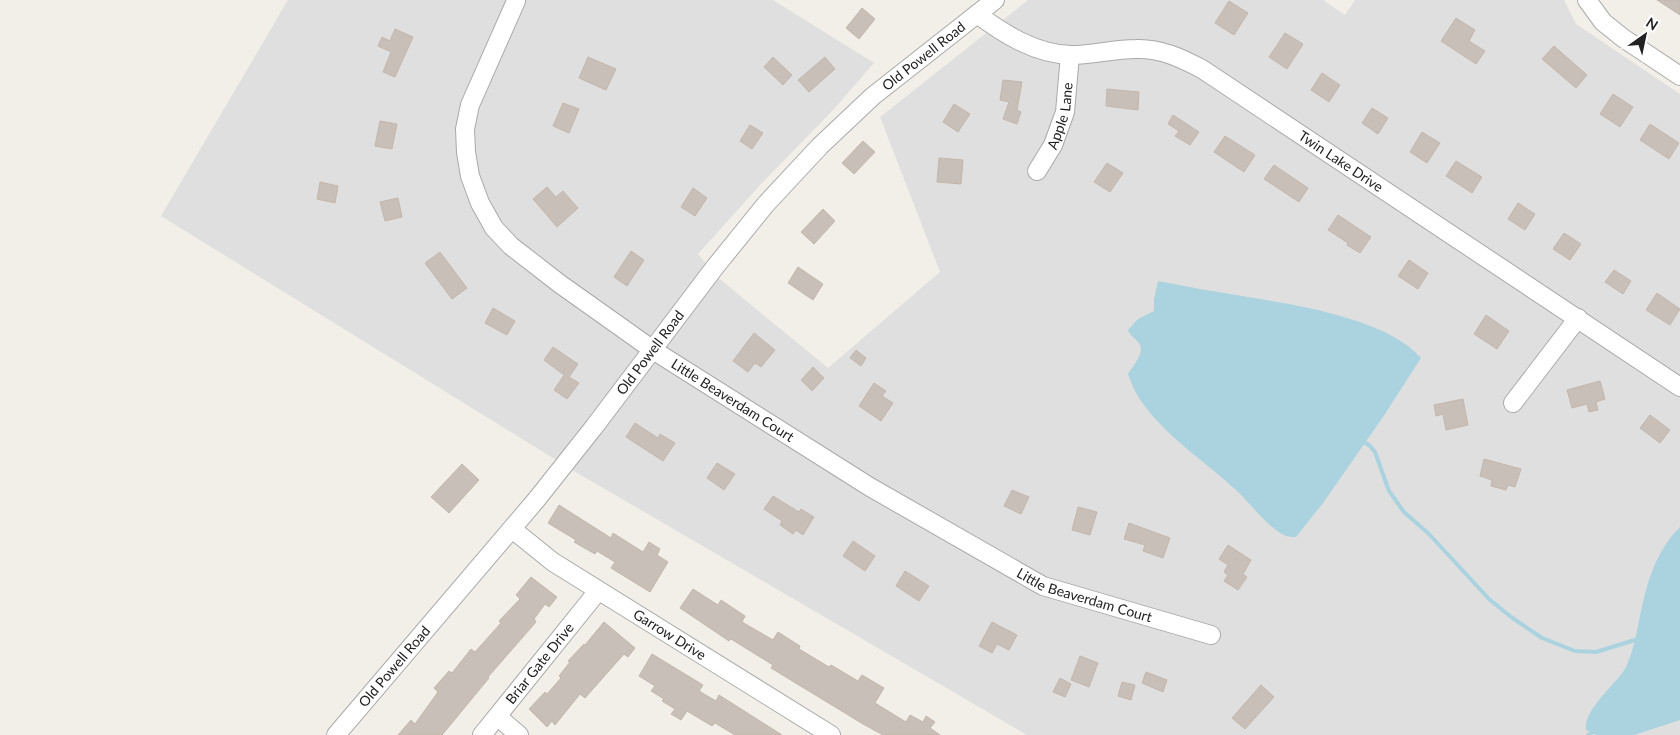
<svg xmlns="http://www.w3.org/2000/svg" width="1680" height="735" font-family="Lato,sans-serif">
	<rect width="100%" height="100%" fill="#f2efe9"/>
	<path fill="#e0dfdf" d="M288 0H773L874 63 833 110 761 184 698 254 716 276 828 368 940 272 880 117 1028 0H1323L1345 15 1355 0H1564L1576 24 1680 94V735H1027L574 471 161 216Z"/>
	<path fill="#aad3df" d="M1158 281C1188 287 1218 292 1248 297 1297 305 1388 319 1421 358L1383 417 1323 503 1296 537C1292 537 1288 537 1284 535 1265 525 1252 505 1237 491 1206 462 1169 439 1144 405 1136 395 1132 385 1128 374 1133 366 1147 351 1138 342 1134 337 1130 336 1128 330L1138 319 1154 311V299Z
		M1680 527V720L1634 735H1596L1586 730C1583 710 1615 685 1625 669 1632 655 1636 637 1639 621 1646 586 1654 553 1680 527Z"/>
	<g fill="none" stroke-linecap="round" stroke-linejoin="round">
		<path stroke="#aad3df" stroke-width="4" d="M1360 439 1370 446 1375 452 1389 491 1404 512 1429 534 1489 599 1511 617 1542 638 1575 651 1596 652 1635 640 1638 641
			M1588 735 1595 731"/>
	</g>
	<path fill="#c7bfb8" stroke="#c4b6ab" d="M1657 0H1680V15Z
		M1229 1 1248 13 1234 35 1215 23Z
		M862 8 875 19 859 39 846 28Z
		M1456 18 1475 30 1469 41 1485 51 1476 64 1441 41Z
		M395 29 413 37 395 77 383 72 391 52 378 46 382 37 390 41Z
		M1285 33 1303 44 1287 69 1269 57Z
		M1554 46 1587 75 1576 88 1542 59Z
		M588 57 616 69 606 90 579 78Z
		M773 57 792 75 783 85 764 67Z
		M825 57 835 69 809 92 798 80Z
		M1322 73 1340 85 1329 102 1311 90Z
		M1003 80 1022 82 1017 110 1021 112 1017 124 1003 119 1009 102 1000 100Z
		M1107 89 1139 92 1138 110 1106 106Z
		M1613 94 1633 107 1620 127 1600 114Z
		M563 103 579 109 569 133 553 126Z
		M954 104 970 114 958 132 943 122Z
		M1372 108 1388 118 1378 134 1362 123Z
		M1173 115 1199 132 1190 145 1175 136 1179 131 1168 124Z
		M380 121 397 124 392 149 375 146Z
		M1650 124 1679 143 1669 159 1640 140Z
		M750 125 763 133 752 149 740 141Z
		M1422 132 1440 143 1427 163 1410 152Z
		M1225 136 1255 155 1244 172 1214 152Z
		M863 141 875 152 854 174 842 163Z
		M939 158 963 160 961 184 937 182Z
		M1456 161 1482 177 1472 193 1446 176Z
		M1107 163 1123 173 1110 192 1094 182Z
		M1274 165 1308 188 1299 202 1264 179Z
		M320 182 338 186 335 203 317 199Z
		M547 187 556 197 563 191 578 208 557 227 533 199Z
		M693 188 707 198 695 216 681 207Z
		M398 198 402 217 385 221 380 202Z
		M1518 203 1535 214 1525 230 1508 219Z
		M823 209 835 221 814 244 801 232Z
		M1338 215 1371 237 1360 253 1347 245 1348 243 1328 230Z
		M1564 233 1581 244 1570 260 1553 249Z
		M631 251 644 260 627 286 614 277Z
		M440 252 467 288 452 299 425 263Z
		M1409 260 1428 273 1418 289 1398 276Z
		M798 267 823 284 813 300 788 283Z
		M1614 270 1631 281 1623 294 1605 282Z
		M1657 293 1680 309 1670 325 1646 310Z
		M493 308 515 321 507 335 485 323Z
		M1486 315 1509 331 1497 349 1474 334Z
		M754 333 775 350 761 367 755 363 748 372 733 361Z
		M553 347 578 364 569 377 579 383 567 399 554 390 564 375 544 360Z
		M856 350 866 358 861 366 850 358Z
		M813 367 824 378 812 391 801 380Z
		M1600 381 1605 399 1596 402 1598 410 1589 412 1587 404 1572 408 1567 390Z
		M874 383 886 391 882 396 893 403 881 421 859 406Z
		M1463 399 1468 425 1446 430 1443 414 1436 416 1434 405Z
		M1650 415 1670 430 1660 443 1640 428Z
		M635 423 658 438 660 434 675 443 663 461 626 437Z
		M1484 459 1521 469 1515 487 1508 485 1506 490 1491 486 1492 480 1480 476Z
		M717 463 735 474 724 490 707 478Z
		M462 464 479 480 449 513 431 497Z
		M1012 490 1029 497 1021 514 1004 506Z
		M773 496 799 512 801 509 814 517 803 535 796 530 793 534 780 525 782 521 764 509Z
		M559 505 611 538 613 533 643 552 649 542 660 549 657 555 668 562 650 592 611 568 615 562 597 551 595 554 574 542 576 540 548 523Z
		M1078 507 1097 512 1090 535 1072 530Z
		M1129 523 1170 538 1163 558 1143 551 1145 545 1124 539Z
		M853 541 875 556 865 571 843 556Z
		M1228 545 1251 560 1243 574 1247 577 1238 590 1224 581 1228 575 1224 572 1228 565 1219 559Z
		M905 571 929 586 919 601 896 586Z
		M531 577 557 597 549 607 545 604 534 619 536 622 488 677 489 678 442 735H398L411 720 415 724 438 692 434 688 449 671 452 673 471 649 475 652 501 623 499 621 520 599 516 595Z
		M693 589 718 605 721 600 745 616 742 622 773 640 778 632 800 646 799 649 829 667 831 665 858 681 862 675 884 688 875 703 906 722 910 715 923 722 926 716 935 722 930 728 940 735H883L863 724 771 668 773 665 731 639 729 641 680 608Z
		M604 622 635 648 628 657 624 654 585 698 580 694 555 725 552 721 547 727 529 709 545 692 547 694 561 678 559 676 570 662 568 661 584 644 585 645Z
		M992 622 1017 635 1009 650 997 644 992 653 979 646Z
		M652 654 703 685 699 691 716 701 719 695 782 735H735L715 723 712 726 687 711 681 720 671 714 675 709 662 701 664 699 651 691 655 686 639 676Z
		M1080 656 1098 663 1089 687 1071 680Z
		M1146 672 1167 680 1163 692 1142 683Z
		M1060 678 1071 684 1065 697 1053 692Z
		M1122 682 1135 685 1131 700 1118 696Z
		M1261 685 1274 697 1245 729 1232 718Z"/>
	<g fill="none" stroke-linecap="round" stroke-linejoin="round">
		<defs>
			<g id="minor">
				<path d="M1587 0 1603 22 1623 38 1680 76"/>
				<path id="s1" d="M516 1 470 105 465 129 466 152 470 176 480 203 494 228 511 246 560 284 653 350 870 487 1043 586 1211 635"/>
				<path id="s2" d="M977 14C1004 34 1035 54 1071 55 1092 55 1114 49 1136 49 1160 48 1181 58 1202 69L1680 387"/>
				<path id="s3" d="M1037 171 1053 145 1065 112 1070 55"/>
				<path d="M1513 403 1578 318"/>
				<path id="s4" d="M512 529 553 562 831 735"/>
				<path d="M498 717 519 735"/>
				<path id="s5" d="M336 735 537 499 594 427 715 267 766 204 820 146 873 96 995 0"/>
				<path id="s6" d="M482 735 598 591"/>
			</g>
		</defs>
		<use href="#minor" stroke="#a9a9a9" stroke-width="20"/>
		<use href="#minor" stroke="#fff" stroke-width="18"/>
	</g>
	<g text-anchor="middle" stroke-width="4.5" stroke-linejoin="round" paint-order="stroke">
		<g font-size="14" fill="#222" stroke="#fff">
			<text dy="5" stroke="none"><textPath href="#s5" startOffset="900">Old Powell Road</textPath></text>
			<text dy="5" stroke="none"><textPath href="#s3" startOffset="61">Apple Lane</textPath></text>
			<text dy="5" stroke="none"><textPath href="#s2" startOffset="406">Twin Lake Drive</textPath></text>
			<text dy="5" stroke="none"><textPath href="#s5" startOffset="495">Old Powell Road</textPath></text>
			<text dy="5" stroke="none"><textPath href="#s1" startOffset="538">Little Beaverdam Court</textPath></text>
			<text dy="5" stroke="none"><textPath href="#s1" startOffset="942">Little Beaverdam Court</textPath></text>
			<text dy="5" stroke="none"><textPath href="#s4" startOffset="190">Garrow Drive</textPath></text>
			<text dy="5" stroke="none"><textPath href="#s6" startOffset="92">Briar Gate Drive</textPath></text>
			<text dy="5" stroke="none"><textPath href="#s5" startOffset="90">Old Powell Road</textPath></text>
		</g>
	</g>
	<g transform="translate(1645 35) rotate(33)" stroke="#ffffff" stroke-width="4" paint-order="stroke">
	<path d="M0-4L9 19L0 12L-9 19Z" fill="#222222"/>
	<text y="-8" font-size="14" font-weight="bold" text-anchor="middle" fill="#222222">N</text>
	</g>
</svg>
